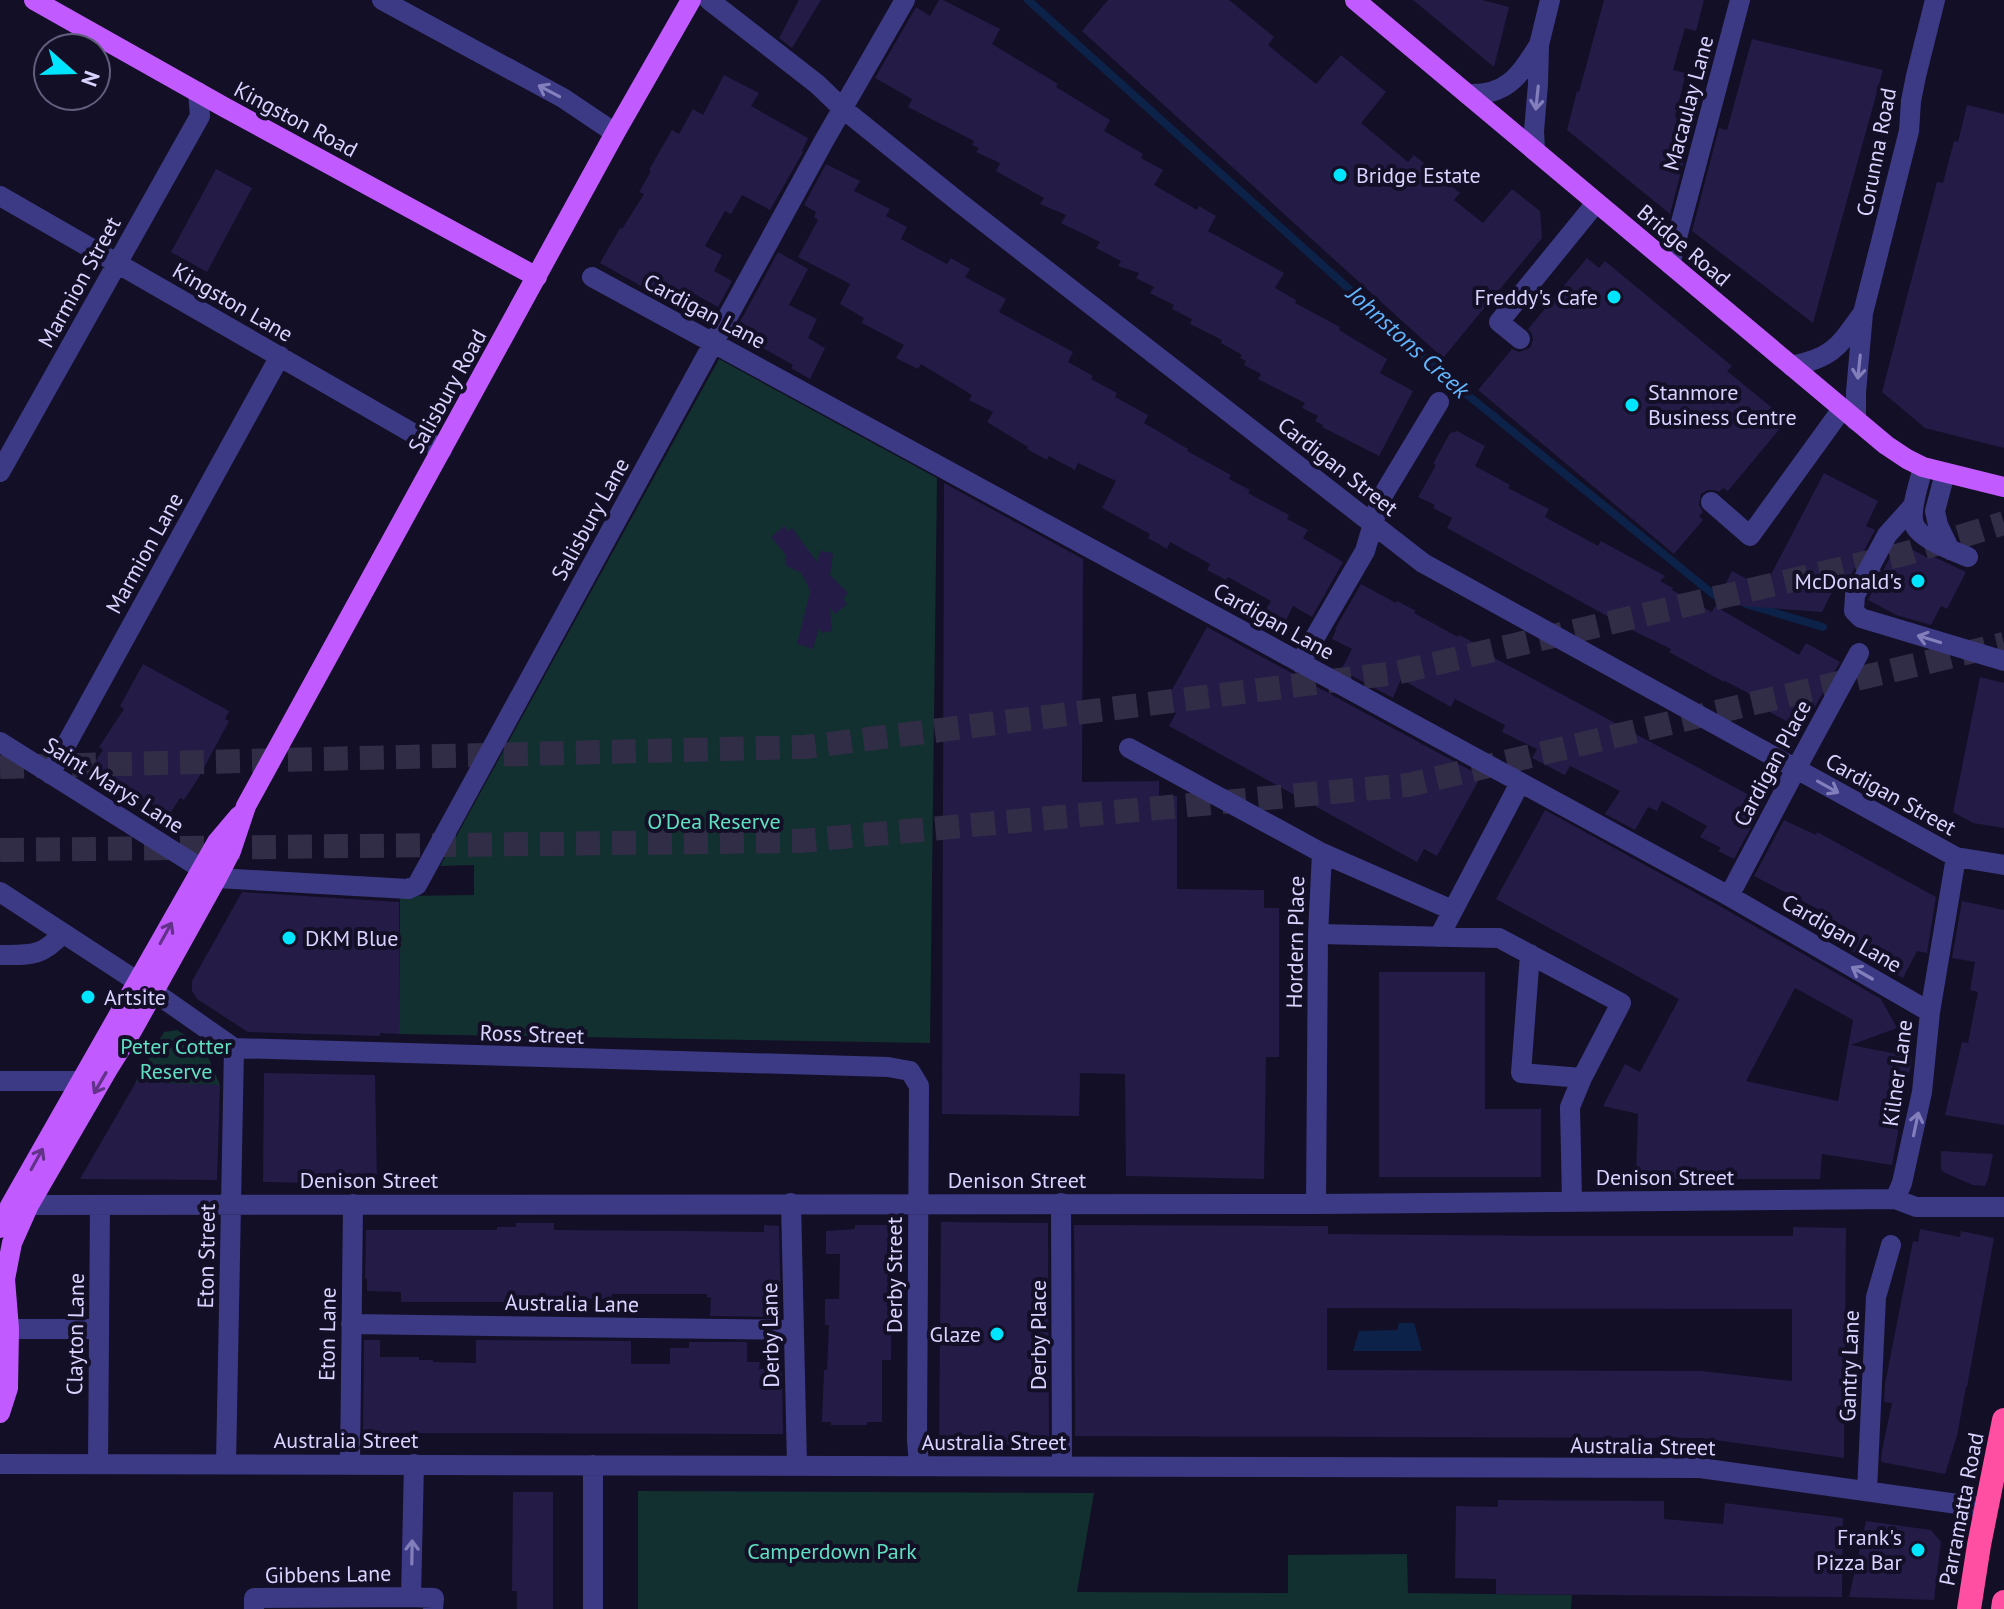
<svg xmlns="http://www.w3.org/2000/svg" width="2004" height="1609" font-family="'PT Sans',sans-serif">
	<rect width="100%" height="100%" fill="#130f26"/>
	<path fill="#12302f" d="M719 359 937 478 930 1043 399 1034 400 896 474 895V865L440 866Z
		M177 1030 198 1043 206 1052 220 1085 135 1083 164 1032Z
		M638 1491 1094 1493 1077 1592 1288 1593V1555L1407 1554 1408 1593 1572 1595 1571 1609H638Z"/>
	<path fill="#0c2248" d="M1399 1323H1414L1422 1351H1353L1359 1331 1397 1330Z"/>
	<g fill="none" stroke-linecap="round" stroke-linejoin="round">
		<path stroke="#0c2248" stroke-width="8" d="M1028 0 1459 388 1714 595 1729 599
			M1746 604 1823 627"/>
	</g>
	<path fill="#241b47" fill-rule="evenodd" d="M799 0H821L792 48 779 38Z
		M939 0H943L1000 29 992 44 1058 84 1056 87 1110 120 1104 131 1143 154 1141 158 1163 170 1154 185 1197 210 1199 206 1216 216 1208 231 1284 273 1275 288 1296 300 1295 303 1340 327 1339 330 1387 359 1380 373 1413 391 1379 456 1322 427 1323 425 1315 421 1318 416 1302 408 1305 403 1258 379 1261 374 1244 365 1246 361 1240 358 1242 355 1221 343 1222 340 1190 324 1192 319 1172 309 1174 305 1150 293 1154 287 1136 278 1139 273 1118 266 1121 261 1096 248 1100 242 1061 223 1066 215 1040 204 1044 198 996 171 1000 163 976 152 979 148 972 145 974 141 908 107 912 99 875 78 916 7 930 16Z
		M1108 0H1229L1274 37 1268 45 1316 84 1341 55 1386 92 1361 123 1408 162 1414 155 1460 193 1454 200 1483 223 1512 189 1540 211 1542 238 1443 358 1082 31Z
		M1413 0H1482L1509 7 1494 67Z
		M1604 0H1704L1696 31 1685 28 1673 70 1686 73 1675 117 1694 122 1670 214 1567 130 1577 91 1579 92Z
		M1752 39 1883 70 1813 323 1692 231 1719 128 1727 130Z
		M724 75 759 93 751 106 808 138 802 151 803 152 770 210 742 195 731 214 725 211 705 246 722 255 714 271 732 281 718 307 691 292 682 309 600 263 620 228 622 229 644 194 639 192 651 171 649 170 672 130 679 134 693 109 703 115Z
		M1967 105 2004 114V448L1925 428 1882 392 1937 182 1943 183 1954 141 1958 142Z
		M826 164 860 181 854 191 890 209 886 216 907 227 901 239 947 264 951 258 970 269 965 277 1006 299 999 312 1073 352 1068 362 1093 376 1091 379 1117 393 1115 397 1148 415 1144 423 1188 449 1187 451 1231 475 1229 479 1250 490 1248 493 1289 515 1287 519 1308 530 1303 538 1343 562 1312 617 1293 606 1286 620 1266 609 1271 601 1228 577 1226 580 1207 570 1210 564 1170 542 1167 549 1148 538 1150 534 1102 508 1116 481 1078 463 1075 470 1049 456 1047 460 1027 449 1028 447 987 422 993 412 969 400 972 395 921 364 918 369 896 358 904 345 862 323 864 318 840 304 850 284 798 257 818 220 814 217 816 212 804 205Z
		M216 169 252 188 207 272 171 252Z
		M778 252 808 269 789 305 817 319 808 338 825 348 810 379 791 368 793 365 752 342 749 348 739 342 735 331Z
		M1587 258 1599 268 1605 261 1732 366 1727 371 1787 420 1728 491 1723 488 1719 492 1714 490H1708L1701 494 1699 505 1703 512 1699 516 1703 520 1674 554 1478 390 1512 349 1519 352 1530 348 1533 340 1532 334 1528 329Z
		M1457 431 1485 446 1475 466 1510 485 1508 488 1549 509 1545 517 1598 546 1601 541 1665 576 1660 581 1673 588 1672 590 1712 612 1715 606 1799 655 1806 643 1840 662 1802 730 1768 711 1771 705 1725 681 1724 682 1669 652 1671 649 1615 622 1616 621 1447 528 1452 518 1433 508 1435 505 1418 497 1436 465 1433 464 1450 433Z
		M1824 473 1878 501 1866 526 1875 530 1844 588 1836 584 1822 612 1716 604 1732 571 1764 588Z
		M944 483 1083 559 1082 782 1159 781V796H1177V889L1264 890V908H1279V1057H1266L1264 1179 1126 1176 1125 1074 1080 1073 1079 1116 942 1114Z
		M784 526 788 531 792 528 817 562 820 551 833 553 830 575 848 593 843 598 847 604 835 614 830 608 832 631 821 633 819 627 813 649 797 644 810 592 807 584 801 573 785 565 786 555 771 537Z
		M1898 542 1930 559 1932 556 1966 572 1947 609 1941 606 1931 625 1896 615 1868 600Z
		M1361 584 1396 603 1397 601 1416 611 1414 613 1458 637 1459 635 1483 647 1481 650 1500 661 1764 803 1734 859 1718 851 1721 848 1700 837 1707 826 1662 801 1657 811 1648 807 1635 830 1605 814 1620 791 1570 766 1565 775 1532 758 1537 749 1502 732 1505 725 1455 699 1451 707 1401 679 1393 698 1341 670 1352 649 1332 639 1336 630 1335 629Z
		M1207 627 1481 776 1437 856 1424 849 1417 862 1169 726 1176 713 1163 706Z
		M143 664 229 711 225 719 229 721 199 777 184 800 180 798 169 815 92 766 103 750 99 747 124 709 120 706Z
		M1980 677 2004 683V828L1973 823 1953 812Z
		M1545 810 1718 905 1881 999 1897 1028 1851 1045 1912 1057 1892 1165 1822 1154 1820 1179H1636L1638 1114 1603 1106 1625 1064 1640 1072 1679 999 1496 899ZM1795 988 1853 1020 1838 1101 1746 1081Z
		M1784 820 1816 835 1817 832 1936 897 1927 953 1917 951 1903 978 1847 949 1856 933 1830 921 1833 917 1754 876Z
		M242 892 399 902V1034L380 1033V1036L248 1032 197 999 192 991V981Z
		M1962 901 2004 910V1125L1945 1115 1962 1042 1968 1043 1978 992 1970 990 1975 962 1952 958Z
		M1379 972H1485V1109H1541V1177H1379Z
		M264 1073 375 1075 377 1184 263 1182Z
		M136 1082 220 1085 217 1180 80 1179Z
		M1941 1151 1993 1154 1988 1179 1985 1186 1973 1185 1945 1173 1941 1169Z
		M941 1222 1048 1223 1049 1445 939 1444Z
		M516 1223H554V1230L683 1231 764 1232V1225L779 1226 781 1317 710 1316 711 1297 707 1298V1294H612V1299H590L589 1314H535V1302H401V1292L367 1291V1279L365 1278 366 1230H497V1227H516Z
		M855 1225H892L891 1360H882V1422H867V1425H831V1422H822L824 1370H827L829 1325H825V1299H839L840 1254H826V1231L855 1229Z
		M1074 1225 1328 1226V1234L1550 1236H1793V1227L1846 1228 1844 1458 1701 1438 1075 1436ZM1327 1308 1792 1309V1381L1701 1371 1327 1370Z
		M1920 1229 1960 1237 1961 1231 1994 1238 1967 1387H1966L1957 1436 1945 1474 1881 1462 1882 1450 1892 1403 1884 1402 1885 1384 1913 1241 1918 1242Z
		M364 1340H380V1357H419V1360H433V1362L476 1363V1340L631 1341V1364H670V1348H689V1342H747V1362H760L759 1369H782L783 1434 363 1433Z
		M513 1492H553V1609H517V1591H512Z
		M1498 1500 1664 1501V1519L1723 1524 1725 1503 1843 1518 1842 1597 1496 1594V1579L1455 1578 1456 1506 1498 1507Z
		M1866 1521 1931 1530 1941 1542 1934 1600 1849 1597Z"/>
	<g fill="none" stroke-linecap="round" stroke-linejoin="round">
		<path stroke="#312d47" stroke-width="24" stroke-dasharray="24 12" stroke-linecap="butt" d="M0 767 805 747 1395 673 1904 554 2004 523
			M0 850 799 841 1408 785 2004 644"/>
		<path stroke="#3d3a85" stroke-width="20" d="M382 0 563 98 615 133
			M709 0 817 84 842 108 960 203 1423 563 1956 857 2004 865
			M1467 94C1507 96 1519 76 1539 45
			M1535 151 1534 131 1538 84 1539 45 1550 0
			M0 196 442 450
			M1670 264 1740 0
			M592 277 1729 896 1930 1012
			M1520 339 1499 322 1596 203
			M1791 366C1833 358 1839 346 1863 313
			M1856 421V392L1863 313 1909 131 1911 101 1916 76 1935 0
			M1923 467C1920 481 1909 510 1914 524 1919 539 1954 551 1968 557
			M0 472 200 116 198 92
			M1945 473 1935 511 1938 525 1950 550
			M1711 502 1750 536 1842 409
			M1913 506 1887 535 1855 595 1854 611 1861 618 2004 661
			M1300 663 1365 551 1380 500 1439 402
			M0 742 202 869
			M1129 748 1322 853 1318 934 1316 1204
			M50 774 280 356
			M1322 853 1452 910
			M217 878 408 889 417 885 825 139 905 0
			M0 892 138 982
			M1729 896 1796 769 1859 653
			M1318 934 1499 938 1621 1003 1582 1078 1570 1107 1572 1201
			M1439 937 1520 783
			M1530 954 1521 1073 1582 1078
			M0 955C30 955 42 957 63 933
			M154 992 234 1048 888 1067 910 1071 919 1086 917 1440 919 1465
			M0 1081H80
			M1895 1199 1902 1183 1922 1092 1930 1012 1956 857
			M791 1203 797 1465
			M1061 1203 1062 1466
			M29 1205 1316 1204 1895 1199 1916 1207H2004
			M351 1324 793 1330
			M9 1329H99
			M0 1464 1700 1468 1986 1508
			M98 1464 100 1205
			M226 1464 234 1048
			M350 1464 353 1204
			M414 1464 411 1597 434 1598 433 1609
			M1867 1491 1876 1297 1891 1245
			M254 1609V1598L411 1597
			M593 1609V1465"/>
		<path stroke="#c25bff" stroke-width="20" d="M34 0 224 107 537 277
			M1355 0 1886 445 1907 459 1923 467 2004 487
			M0 1228 10 1206 217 842 239 816
			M0 1413 8 1388 9 1329 5 1279 12 1243 29 1205 108 1069 133 1029 217 878 231 851 246 806 615 133 691 0"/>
		<path stroke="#ff4fa3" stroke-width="24" d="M1969 1609 1979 1545 2004 1420
			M2003 1609 2004 1602"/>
	</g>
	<defs><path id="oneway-shaft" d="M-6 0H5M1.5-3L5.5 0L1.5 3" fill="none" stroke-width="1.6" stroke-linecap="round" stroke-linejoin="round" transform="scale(2)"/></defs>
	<g stroke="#837fbc">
		<use href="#oneway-shaft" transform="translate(549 91) rotate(-152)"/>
		<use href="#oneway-shaft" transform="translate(1537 98) rotate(96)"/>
		<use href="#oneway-shaft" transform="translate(1859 367) rotate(96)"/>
		<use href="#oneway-shaft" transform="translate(1929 639) rotate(-163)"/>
		<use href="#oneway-shaft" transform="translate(1828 787) rotate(29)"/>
		<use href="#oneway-shaft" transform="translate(1862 973) rotate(-150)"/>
		<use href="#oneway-shaft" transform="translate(1916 1124) rotate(-78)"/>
		<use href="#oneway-shaft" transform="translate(412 1552) rotate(-89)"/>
	</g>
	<g stroke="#623188">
		<use href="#oneway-shaft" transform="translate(166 933) rotate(-61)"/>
		<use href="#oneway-shaft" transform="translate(100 1083) rotate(120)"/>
		<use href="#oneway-shaft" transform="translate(37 1159) rotate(-61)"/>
	</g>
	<g fill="#00e5ff" stroke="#130f26" stroke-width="3">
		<circle cx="1340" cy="175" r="8"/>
		<circle cx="1614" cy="297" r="8"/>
		<circle cx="1632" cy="405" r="8"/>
		<circle cx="1918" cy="581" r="8"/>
		<circle cx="289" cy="938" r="8"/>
		<circle cx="88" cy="997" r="8"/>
		<circle cx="997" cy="1334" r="8"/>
		<circle cx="1918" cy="1550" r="8"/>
	</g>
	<g text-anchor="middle" stroke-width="8" stroke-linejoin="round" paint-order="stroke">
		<g font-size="22" fill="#d9d4ff" stroke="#130f26">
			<text transform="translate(1688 103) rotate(-75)" y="8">Macaulay Lane</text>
			<text transform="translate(296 119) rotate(28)" y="8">Kingston Road</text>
			<text transform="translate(1876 152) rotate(-79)" y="8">Corunna Road</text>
			<text transform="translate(1684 245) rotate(40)" y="8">Bridge Road</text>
			<text transform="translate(79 282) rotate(-61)" y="8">Marmion Street</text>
			<text transform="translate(233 302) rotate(30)" y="8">Kingston Lane</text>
			<text transform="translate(705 311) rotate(28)" y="8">Cardigan Lane</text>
			<text transform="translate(447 391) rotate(-61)" y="8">Salisbury Road</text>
			<text transform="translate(1338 466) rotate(38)" y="8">Cardigan Street</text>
			<text transform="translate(590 519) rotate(-61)" y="8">Salisbury Lane</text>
			<text transform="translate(144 553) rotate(-61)" y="8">Marmion Lane</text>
			<text transform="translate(1274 621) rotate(29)" y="8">Cardigan Lane</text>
			<text transform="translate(1772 763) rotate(-62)" y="8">Cardigan Place</text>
			<text transform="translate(114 785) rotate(32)" y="8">Saint Marys Lane</text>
			<text transform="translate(1891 794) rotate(29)" y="8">Cardigan Street</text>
			<text transform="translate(1842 933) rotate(30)" y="8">Cardigan Lane</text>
			<text transform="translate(1295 942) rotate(-89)" y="8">Hordern Place</text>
			<text transform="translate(532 1034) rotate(2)" y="8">Ross Street</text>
			<text transform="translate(1897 1073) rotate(-82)" y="8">Kilner Lane</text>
			<text x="1665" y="1185">Denison Street</text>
			<text x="369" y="1188">Denison Street</text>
			<text x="1017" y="1188">Denison Street</text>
			<text transform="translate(206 1256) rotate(-89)" y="8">Eton Street</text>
			<text transform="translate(894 1275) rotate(-90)" y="8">Derby Street</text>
			<text transform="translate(572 1303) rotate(1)" y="8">Australia Lane</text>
			<text transform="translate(75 1334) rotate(-89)" y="8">Clayton Lane</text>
			<text transform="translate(327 1334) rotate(-89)" y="8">Eton Lane</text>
			<text transform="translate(770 1335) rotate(-91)" y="8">Derby Lane</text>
			<text transform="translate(1038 1335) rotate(-90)" y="8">Derby Place</text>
			<text transform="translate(1849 1366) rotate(-88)" y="8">Gantry Lane</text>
			<text x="346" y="1448">Australia Street</text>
			<text x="994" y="1450">Australia Street</text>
			<text transform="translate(1643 1446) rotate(1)" y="8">Australia Street</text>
			<text transform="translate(1961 1509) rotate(-79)" y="8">Parramatta Road</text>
			<text transform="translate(328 1574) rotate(-1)" y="8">Gibbens Lane</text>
		</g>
		<g font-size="22" fill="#d9d4ff" stroke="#130f26" text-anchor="start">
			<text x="1356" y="183">Bridge Estate</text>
			<text x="1598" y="305" text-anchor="end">Freddy's Cafe</text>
			<text x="1648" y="400">Stanmore<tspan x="1648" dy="25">Business Centre</tspan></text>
			<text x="1902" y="589" text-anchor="end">McDonald's</text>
			<text x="305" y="946">DKM Blue</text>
			<text x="104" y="1005">Artsite</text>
			<text x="981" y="1342" text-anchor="end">Glaze</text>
			<text x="1902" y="1545" text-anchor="end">Frank's<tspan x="1902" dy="25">Pizza Bar</tspan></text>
		</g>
		<g font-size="22" fill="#5fe0c0" stroke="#130f26">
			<text x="714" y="829">O’Dea Reserve</text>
			<text x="176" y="1054">Peter Cotter<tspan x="176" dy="25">Reserve</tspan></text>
			<text x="832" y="1559">Camperdown Park</text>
		</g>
		<g font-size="24" font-style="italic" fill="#62b6ff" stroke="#130f26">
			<text transform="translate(1408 342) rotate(42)" y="8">Johnstons Creek</text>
		</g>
	</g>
	<g transform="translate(72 72) rotate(110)"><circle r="38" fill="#130f26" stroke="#625e7d" stroke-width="2"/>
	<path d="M0-6L14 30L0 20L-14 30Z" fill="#00e5ff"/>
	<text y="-12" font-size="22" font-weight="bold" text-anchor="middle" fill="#d9d4ff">N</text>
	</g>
</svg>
